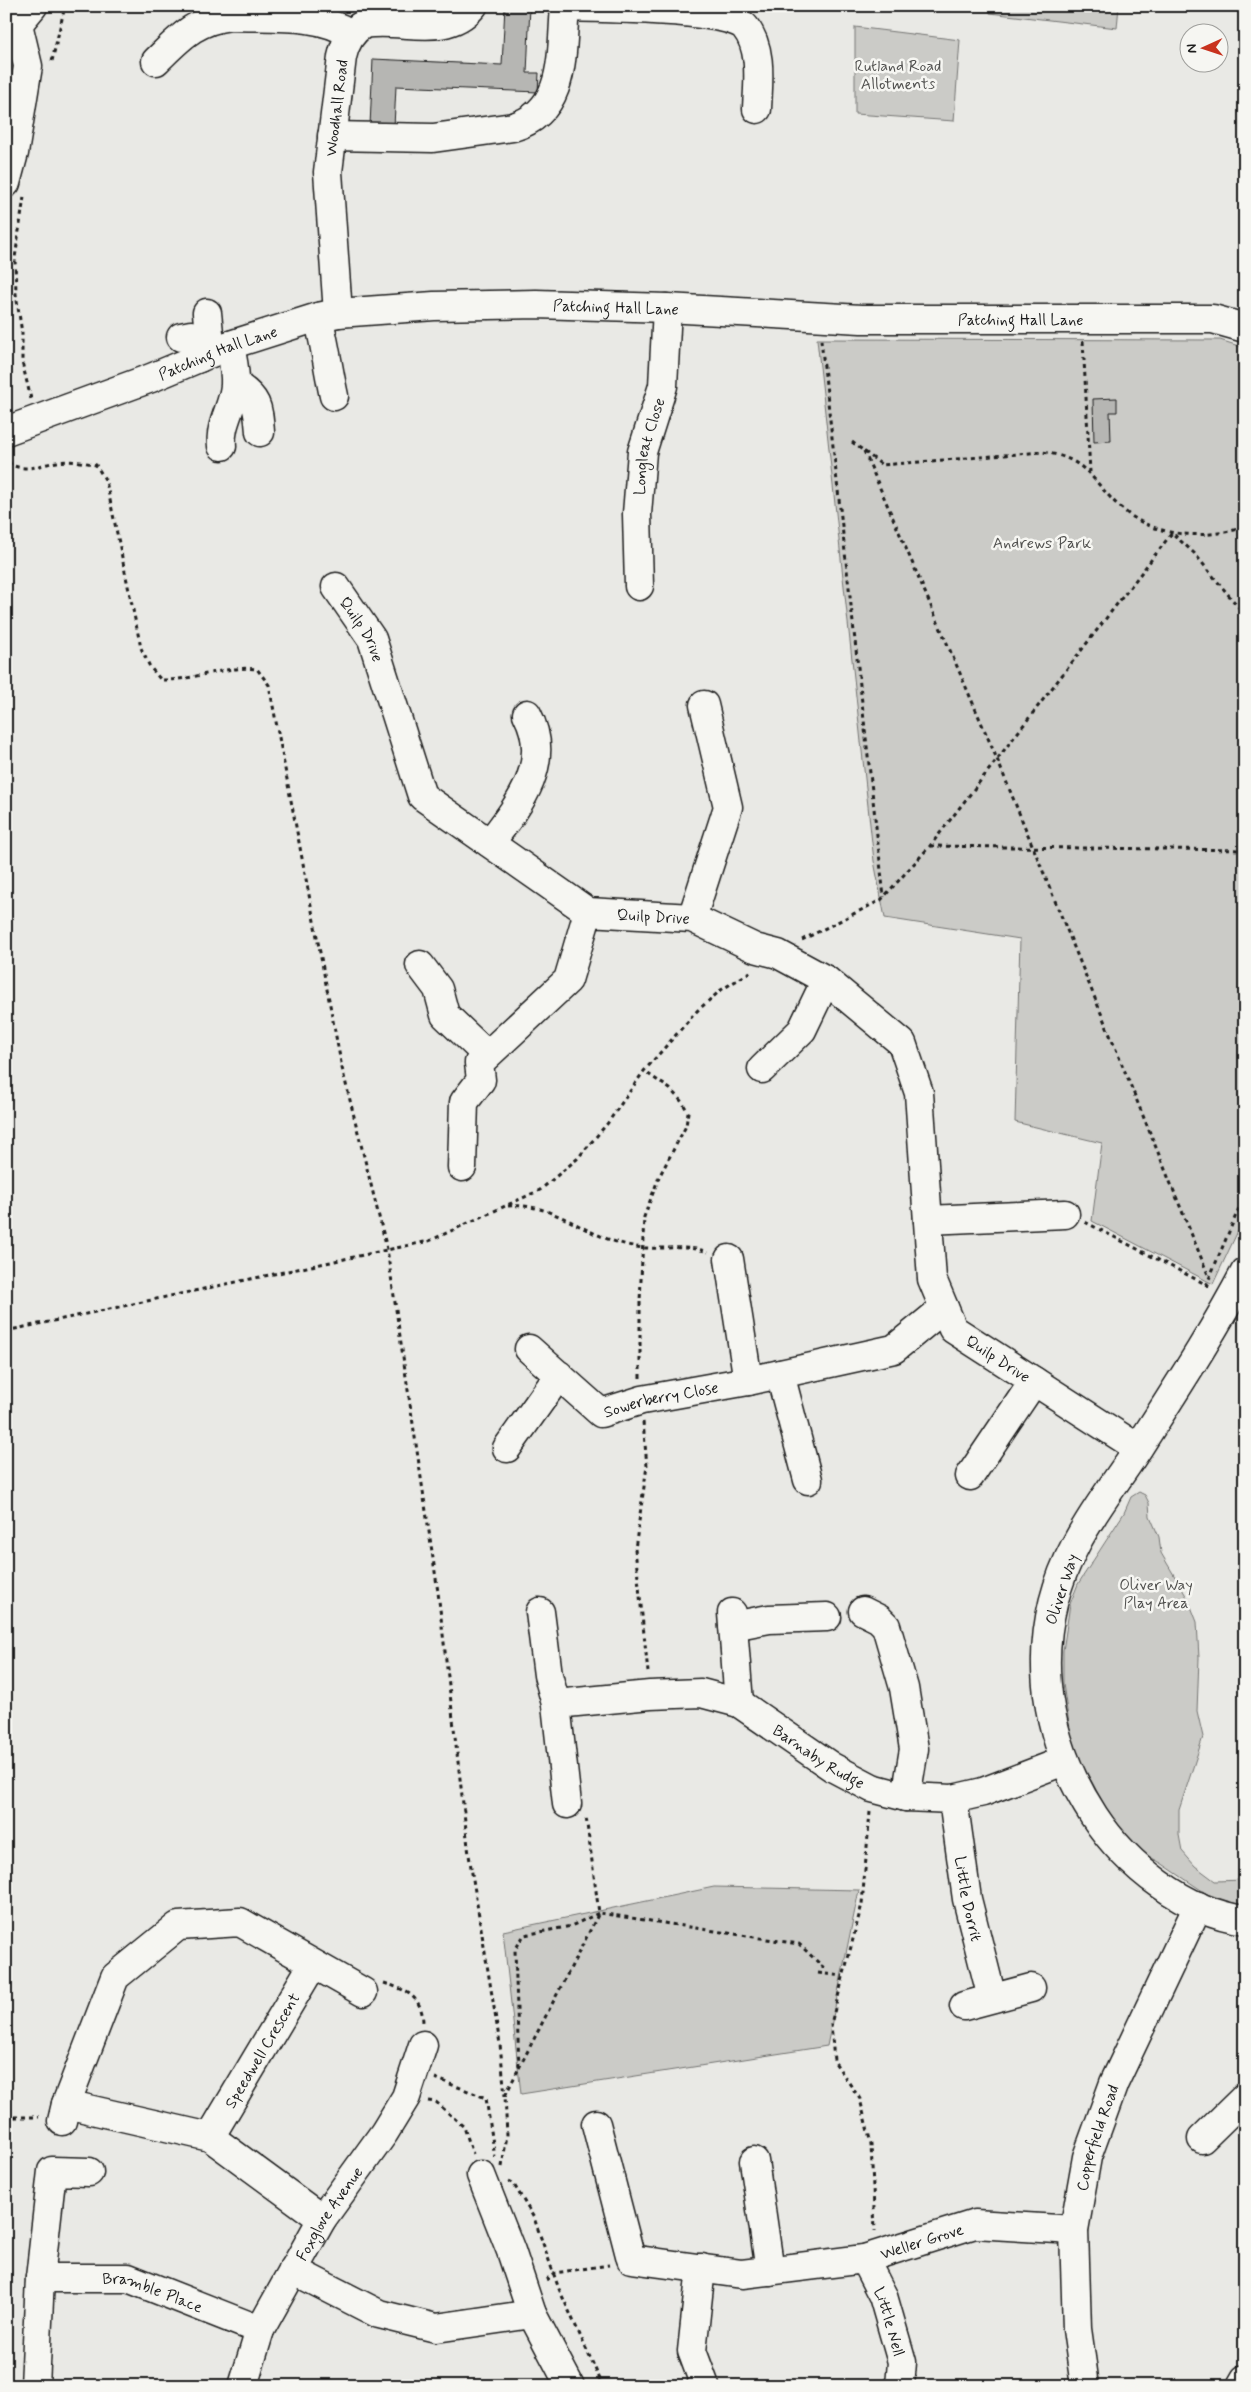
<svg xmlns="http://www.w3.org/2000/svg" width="1251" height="2392" font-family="Mynerve,sans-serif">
	<rect width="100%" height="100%" fill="#e9e9e5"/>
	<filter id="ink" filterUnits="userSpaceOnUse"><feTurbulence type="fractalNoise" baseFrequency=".02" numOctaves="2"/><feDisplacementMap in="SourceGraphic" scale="10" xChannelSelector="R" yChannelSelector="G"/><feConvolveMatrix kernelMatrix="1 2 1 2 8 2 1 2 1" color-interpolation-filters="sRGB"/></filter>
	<g filter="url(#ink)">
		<path fill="#cbcbc7" stroke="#747472" d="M990 6H1119L1117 28 990 13Z
			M855 27 960 40 954 121 855 114Z
			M817 339 1220 340 1245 348V1216L1213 1284 1092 1221 1102 1143 1015 1122 1020 939 885 918 874 861Z
			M1139 1492 1145 1495 1149 1503 1150 1516 1159 1537 1161 1553 1188 1599 1197 1622 1199 1658 1197 1711 1203 1737 1179 1810V1835L1182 1851 1195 1866 1215 1881 1245 1880V1907L1207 1894 1161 1863 1141 1852 1113 1821 1080 1760 1071 1737 1063 1684V1651L1070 1604 1078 1584 1124 1513 1131 1497Z
			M714 1887 859 1890 827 2046 521 2094 503 1931Z"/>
		<path fill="#b6b6b3" stroke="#1c1c1c" d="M505 6H530L527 73H539L538 92 396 86 394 127 370 126 373 59 502 65Z
			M1117 398V412H1110L1111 441 1094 442 1093 399Z"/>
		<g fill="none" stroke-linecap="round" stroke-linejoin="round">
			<defs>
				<g id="minor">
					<path d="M565 7C594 8 730 8 745 27 763 49 758 83 757 109"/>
					<path d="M18 24 33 6"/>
					<path d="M156 61C180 38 195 20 230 16 270 18 317 12 351 34"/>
					<path d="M332 136 433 138 513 127C567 111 561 53 565 6"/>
					<path d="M6 183 14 153 28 66 18 24"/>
					<path d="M207 313 211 353"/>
					<path id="s1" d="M338 313 328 172 342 57C345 43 351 31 364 24 401 17 445 39 473 6"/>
					<path d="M318 317C325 343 328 369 334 396"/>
					<path d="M181 337 191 335 197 339 199 358"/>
					<path d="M236 385C258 399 258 407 260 432"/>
					<path id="s2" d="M6 431 151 378 230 345 318 317 338 313 434 306 536 304 667 308 861 319H1213L1245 328"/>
					<path d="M222 446C219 424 234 406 235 385 236 372 232 357 230 345"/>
					<path id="s3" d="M639 586 637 514 642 452 663 386 667 308"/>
					<path id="s4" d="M336 587 372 639 422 796 588 912 692 918 755 948 778 954 826 980 902 1043 919 1093 932 1279 953 1329 1138 1448"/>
					<path d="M490 843C519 805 553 763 527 714"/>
					<path d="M692 918 728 807 704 705"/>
					<path d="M420 965 438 989 445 1015 487 1055"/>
					<path d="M762 1069 802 1030 826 980"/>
					<path d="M462 1167 464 1102 481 1080 479 1063 568 980 588 912"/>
					<path d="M928 1220 1065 1214"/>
					<path d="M729 1259 748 1381"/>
					<path d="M1245 1272C1213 1333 1174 1392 1137 1450 1117 1481 1093 1511 1076 1544 1028 1634 1040 1733 1094 1816 1127 1866 1185 1912 1245 1920"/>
					<path id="s5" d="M529 1349 601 1413 642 1400 748 1381 894 1349 944 1308"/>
					<path d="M780 1374 808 1480"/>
					<path d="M507 1448 559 1375"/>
					<path d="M970 1476 1034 1381"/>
					<path d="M863 1611 879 1619 886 1626 904 1688 914 1749 906 1797"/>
					<path d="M540 1612 548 1675 556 1704 567 1804"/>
					<path d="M732 1613 739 1703"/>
					<path d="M733 1626 769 1619 827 1617"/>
					<path id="s6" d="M556 1704 650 1695 701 1693 739 1703 832 1767 872 1788 906 1797 953 1799 983 1792 1064 1761"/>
					<path id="s7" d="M953 1799 967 1899 992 1998"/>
					<path d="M964 2006 1031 1988"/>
					<path d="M66 2104 210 2137 322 2219"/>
					<path d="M62 2121 66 2104 115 1977 178 1926 240 1922 363 1992"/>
					<path id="s8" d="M596 2124 631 2259 742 2274 864 2259 975 2224 1074 2230"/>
					<path id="s9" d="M210 2137 313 1964"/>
					<path d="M1202 2139 1245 2097"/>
					<path d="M754 2161 770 2271"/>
					<path d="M481 2175 511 2251 532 2314"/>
					<path id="s10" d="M864 2259 883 2296 902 2362 900 2386"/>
					<path d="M701 2268 692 2351 705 2386"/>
					<path d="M293 2270 379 2314 436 2328 532 2314 570 2386"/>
					<path id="s11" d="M40 2278H128L260 2330"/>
					<path d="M35 2386 40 2278 52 2171 89 2172"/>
					<path id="s12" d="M243 2386 260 2330 322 2219 384 2133 406 2097 423 2045"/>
					<path id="s13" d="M1085 2386 1077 2329 1074 2230 1087 2157 1114 2083 1198 1906"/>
					<path d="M1241 2386 1245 2379"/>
				</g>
			</defs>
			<use href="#minor" stroke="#1c1c1c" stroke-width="31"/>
			<path stroke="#1c1c1c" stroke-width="3" stroke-dasharray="4 4" stroke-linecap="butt" d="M52 61 65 6
				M24 197 15 258 16 294 22 333V362L31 399
				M821 340 884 897
				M1083 341 1090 472
				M852 442 882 465 1042 452C1088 458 1091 481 1121 508 1155 538 1204 540 1245 527
				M864 451 997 759 1209 1277
				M6 454 11 465C30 472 38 465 57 462 70 460 84 462 96 465L106 481 141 648 150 667 161 680C194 681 224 665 257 669L269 685 342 1068 387 1249 438 1592 469 1855 500 2044 505 2096
				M930 846 1245 850
				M802 940 881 900 930 846 1172 533 1194 553 1245 615
				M508 1206C551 1202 580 1232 620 1243 628 1245 638 1248 646 1248 666 1249 688 1245 708 1252
				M1085 1222 1211 1287
				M1206 1286 1245 1194
				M6 1331 429 1241 540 1190 577 1159 607 1124 644 1071 697 1011 721 990 752 971
				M640 1378V1301L644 1217 659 1177 686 1126 688 1112 682 1102 670 1089 644 1071
				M643 1422 647 1466 635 1549 648 1672
				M870 1812 862 1904 831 2024 834 2061 860 2099 871 2144 875 2231
				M818 1973 843 1976
				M384 1983C407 1990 422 1997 423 2022
				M519 2068 599 1913 799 1944 823 1967V1973
				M435 2078 486 2098 495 2157
				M428 2101 436 2102 464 2127 473 2154
				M6 2117H39
				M502 2167 507 2135 505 2096 519 2068 515 1950 524 1935 571 1926 599 1913 586 1817
				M509 2181 513 2183 534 2218 559 2289 603 2386
				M546 2280 554 2273 609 2265"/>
			<use href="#minor" stroke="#f6f6f2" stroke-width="28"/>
		</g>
	</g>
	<g text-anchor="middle" stroke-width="5" stroke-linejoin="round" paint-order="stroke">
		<g font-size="16" fill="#51514f" stroke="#f6f6f2">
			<text x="898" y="71">Rutland Road<tspan x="898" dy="18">Allotments</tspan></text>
			<text x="1042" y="548">Andrews Park</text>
			<text x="1156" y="1590">Oliver Way<tspan x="1156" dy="18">Play Area</tspan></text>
		</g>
		<g font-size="16" fill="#1c1c1c" stroke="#f6f6f2">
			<text dy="6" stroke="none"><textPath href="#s1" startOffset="206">Woodhall Road</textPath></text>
			<text dy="6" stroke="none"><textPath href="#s2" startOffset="631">Patching Hall Lane</textPath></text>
			<text dy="6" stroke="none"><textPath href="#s2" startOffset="1036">Patching Hall Lane</textPath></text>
			<text dy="6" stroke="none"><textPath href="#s2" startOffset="226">Patching Hall Lane</textPath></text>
			<text dy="6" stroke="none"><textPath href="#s3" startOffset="141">Longleat Close</textPath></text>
			<text dy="6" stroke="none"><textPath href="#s4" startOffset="50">Quilp Drive</textPath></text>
			<text dy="6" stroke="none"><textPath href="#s4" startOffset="496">Quilp Drive</textPath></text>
			<text dy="6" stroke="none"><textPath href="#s4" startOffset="1129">Quilp Drive</textPath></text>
			<text dy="6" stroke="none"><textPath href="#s5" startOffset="158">Sowerberry Close</textPath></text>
			<text transform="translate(1061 1589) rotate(-72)" y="6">Oliver Way</text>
			<text dy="6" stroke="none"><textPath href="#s6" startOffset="281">Barnaby Rudge</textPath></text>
			<text dy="6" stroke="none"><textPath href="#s7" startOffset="101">Little Dorrit</textPath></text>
			<text dy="6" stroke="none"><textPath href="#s9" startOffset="101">Speedwell Crescent</textPath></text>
			<text dy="6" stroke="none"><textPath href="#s13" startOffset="252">Copperfield Road</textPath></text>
			<text dy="6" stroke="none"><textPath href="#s12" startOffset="194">Foxglove Avenue</textPath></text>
			<text dy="6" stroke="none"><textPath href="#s8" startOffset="435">Weller Grove</textPath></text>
			<text dy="6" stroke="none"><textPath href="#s11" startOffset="115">Bramble Place</textPath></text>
			<text dy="6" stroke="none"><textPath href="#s10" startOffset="68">Little Nell</textPath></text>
		</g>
	</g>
	<rect width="1251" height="2392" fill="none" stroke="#f6f6f2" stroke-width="25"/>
	<rect x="12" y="12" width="1226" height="2367" fill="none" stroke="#1c1c1c" stroke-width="2" filter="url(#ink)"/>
	<g transform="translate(1204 48) rotate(267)"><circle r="24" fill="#f6f6f2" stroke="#9f9f9c"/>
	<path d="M0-4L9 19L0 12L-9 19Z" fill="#c8321e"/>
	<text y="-8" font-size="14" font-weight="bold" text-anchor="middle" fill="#1c1c1c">N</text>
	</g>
</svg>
